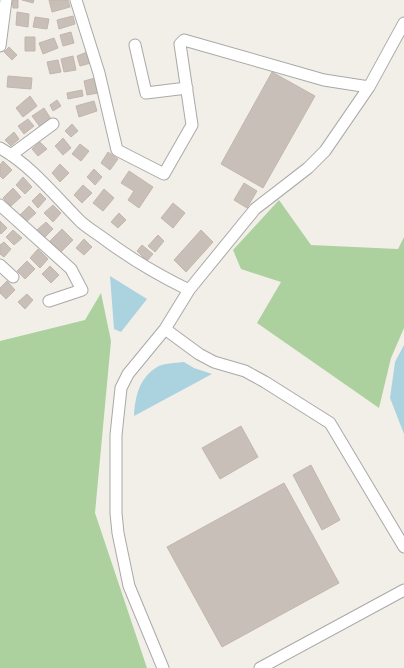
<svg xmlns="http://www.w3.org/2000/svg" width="404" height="668" font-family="Manrope,sans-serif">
	<rect width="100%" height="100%" fill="#f2efe9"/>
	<path fill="#add19e" d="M279 200 311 245 398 249 404 237V328L391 358 379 408 257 323 281 282 241 269 233 250Z
		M101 293 111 341 95 513 147 668H0V341L85 320Z"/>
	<path fill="#aad3df" d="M110 276 147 299 121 332 114 329Z
		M404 345V434L390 398 395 362Z
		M184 362 194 368 212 374 134 416C135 397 139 378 157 367 163 363 176 363 184 362Z"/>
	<path fill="#c7bfb8" stroke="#c4b6ab" d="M12 0H18V8H13Z
		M22 0H34L33 3Z
		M49 0H68L70 7 52 12Z
		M17 12 29 14 28 27 16 25Z
		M73 16 75 24 59 29 57 20Z
		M35 17 49 19 47 29 33 27Z
		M71 32 74 43 63 46 60 35Z
		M25 37H35V51H25Z
		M54 38 58 48 43 54 39 43Z
		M9 47 17 55 12 60 4 52Z
		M87 52 91 63 80 66 77 56Z
		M73 56 76 70 64 72 61 59Z
		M58 60 61 72 50 74 47 62Z
		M272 72 315 96 263 188 221 164Z
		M8 76 32 78 31 89 7 87Z
		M95 78 98 93 87 95 84 81Z
		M82 90 83 96 68 99 67 93Z
		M30 96 37 106 23 117 16 108Z
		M57 100 61 106 53 111 50 105Z
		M94 101 97 111 79 117 76 106Z
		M44 108 51 119 40 127 32 116Z
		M28 119 34 126 24 134 18 126Z
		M72 124 78 131 71 137 65 131Z
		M14 132 19 139 11 146 5 140Z
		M63 138 71 148 63 155 55 146Z
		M40 142 47 149 38 156 32 149Z
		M80 144 89 151 81 161 72 154Z
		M108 152 118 159 110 170 101 163Z
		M3 161 12 170 3 179 0 176V165Z
		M60 164 69 173 60 182 52 173Z
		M94 169 102 177 95 185 87 177Z
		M129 171 153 187 139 208 128 200 134 191 121 183Z
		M23 177 32 187 25 194 16 185Z
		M244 183 257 191 247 208 234 200Z
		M83 185 92 193 82 203 74 195Z
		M13 188 21 197 11 206 3 198Z
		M104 189 114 198 103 211 93 203Z
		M40 193 46 199 38 208 32 201Z
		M173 203 185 213 173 228 161 218Z
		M53 205 61 213 53 222 44 213Z
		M29 206 36 213 26 222 20 215Z
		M119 213 126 220 118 228 111 222Z
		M0 221 7 228 1 234 0 233Z
		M46 222 53 229 44 238 37 230Z
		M62 229 73 240 61 252 50 241Z
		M13 230 22 238 14 245 6 237Z
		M201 230 213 242 186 272 174 260Z
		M158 235 164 241 155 252 148 246Z
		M84 239 92 247 84 255 76 248Z
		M4 242 11 249 4 257 0 254V245Z
		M142 245 153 254 147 261 137 251Z
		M38 249 48 259 40 268 30 258Z
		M27 261 35 269 25 279 17 271Z
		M50 266 59 275 51 283 42 274Z
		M7 281 15 290 6 299 0 293V288Z
		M27 294 33 300 25 309 18 302Z
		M241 426 258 457 220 479 202 448Z
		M311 465 340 520 322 530 293 475Z
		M284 483 339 583 222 647 167 547Z"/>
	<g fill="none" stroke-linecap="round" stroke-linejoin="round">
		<defs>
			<path id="minor" d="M76 0 99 73 117 150 164 174 192 125 180 44 184 40 324 80 369 87
				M135 45 146 93 187 88
				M0 46 6 0
				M0 148C32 166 55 196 81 222 88 228 96 233 103 238 132 260 156 274 189 290
				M11 155 53 124
				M0 205 71 269 82 290 49 301
				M0 265 13 277
				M165 329 199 354 214 362 245 371 265 382 330 423 404 547
				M163 668 129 586 118 533 116 513V435L121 388 128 374 165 329 189 290 255 209 308 168 325 151 369 87 404 23
				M260 668 404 590"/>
		</defs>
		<use href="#minor" stroke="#a9a9a9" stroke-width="13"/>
		<use href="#minor" stroke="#fff" stroke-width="11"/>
	</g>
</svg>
